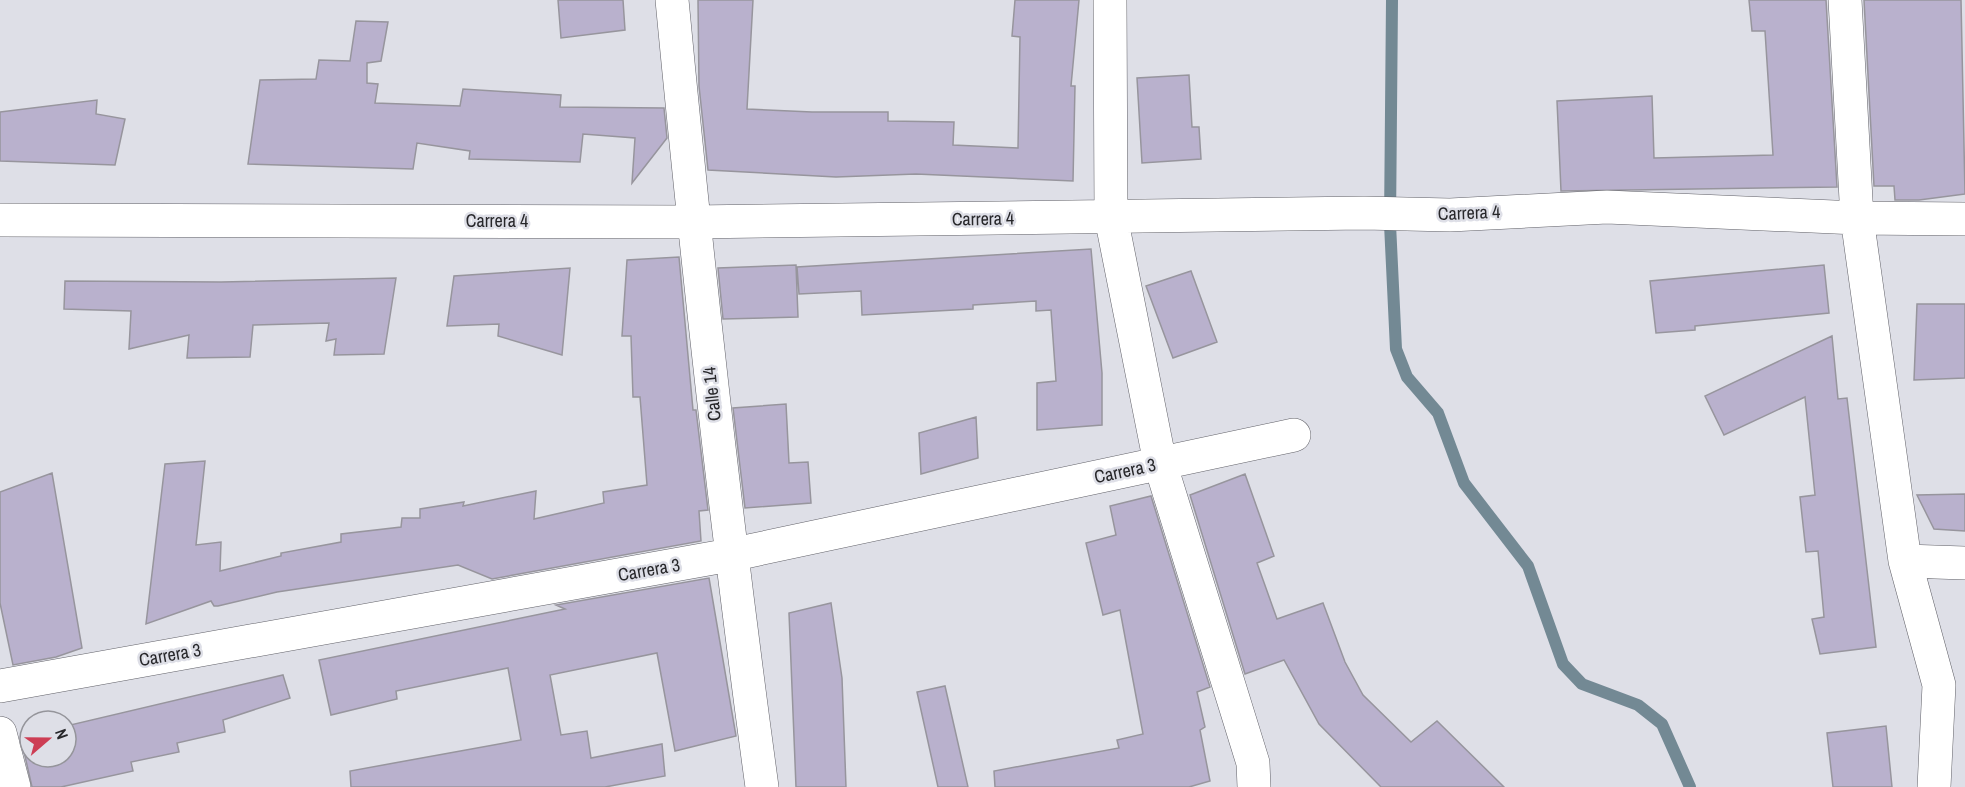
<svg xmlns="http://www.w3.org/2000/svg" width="1965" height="787" font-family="'Archivo Narrow',sans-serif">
	<rect width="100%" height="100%" fill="#dedfe7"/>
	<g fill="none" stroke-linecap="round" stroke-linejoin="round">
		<path stroke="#738994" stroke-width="12" d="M1392 0 1390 224 1396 349 1407 377 1438 413 1464 483 1528 566 1563 664 1582 684 1638 705 1662 724 1690 787"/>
	</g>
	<path fill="#b9b1cd" stroke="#97959d" stroke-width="1.5" d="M558 0H623L625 30 561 38Z
		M698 0H753L747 109 812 112H888V121L954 122 953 145 1018 148 1020 37 1012 36 1015 0H1079L1071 86H1075L1073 181 916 174 836 177 708 170 699 86Z
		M1749 0H1826L1837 187 1561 191 1557 101 1652 96 1654 158 1773 155 1765 31H1752Z
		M1864 0H1961L1965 194 1919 200H1895L1894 186H1874Z
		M356 21 388 22 381 61 367 63V83L378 84 375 103 460 106 463 89 561 95 560 107 664 108 667 138 632 183 635 138 583 134 580 162 469 159 470 151 417 143 413 169 248 164 260 80 316 79 319 60 350 61Z
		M1189 75 1192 127H1199L1201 159 1142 163 1137 78Z
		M97 100 96 114 125 119 115 165 0 161V112Z
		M1091 249 1102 373V425L1037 430V383L1056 381 1051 310 1036 311V301L973 305V309L862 315 861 291 799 294 797 267Z
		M679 257 693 410H696L708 510 699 511 701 541 492 579 458 565 277 592 218 606H214L211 601 146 624 165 464 205 461 196 545 221 542 220 571 281 556V553L341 542V534L401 527 402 518H420V509L464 502 463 506 536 491 534 519 604 503 603 492 647 485 640 397H633L631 336H622L627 260Z
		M796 265 798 317 723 319 718 268Z
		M1824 265 1829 313 1695 326V330L1656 333 1650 281Z
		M570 268 562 355 498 336 499 324 447 326 454 276Z
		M1191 271 1217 342 1173 358 1146 286Z
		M396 278 384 354 334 355 336 339 326 341 329 323 253 325 250 357 187 358 189 335 129 349 131 311 64 309 65 281 221 282Z
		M1917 304H1965V378L1914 380Z
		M1832 336 1838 399 1847 398 1876 647 1820 654 1812 619 1824 617 1818 551 1806 552 1800 497 1815 495 1805 397 1724 435 1705 396Z
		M786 404 789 463 808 462 811 503 745 508 733 408Z
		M976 417 978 458 921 474 919 433Z
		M52 473 82 648 56 657 13 665 0 603V492Z
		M1245 474 1274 556 1257 563 1277 619 1323 603 1345 662 1363 695 1411 742 1437 721 1504 787H1381L1319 724 1284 660 1245 674 1190 495Z
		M1965 494V531L1934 529 1917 495Z
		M1151 496 1210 687 1197 692 1205 727 1200 730 1210 781 1189 787H995L994 771 1119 748 1117 740 1143 734 1120 610 1103 615 1086 543 1116 535 1110 506Z
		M709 578 736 736 675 751 657 653 550 675 561 735 587 731 591 758 662 744 665 776 605 787H351L350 771 521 740 508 668 396 691 397 699 331 715 319 660 565 609 556 605Z
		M831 603 842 678 846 787H796L789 613Z
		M283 675 290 698 223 720 225 732 177 743 179 752 131 762 133 771 61 787H32L22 743 30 736V757H66V726Z
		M945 686 968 787H938L917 692Z
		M1886 726 1892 787H1833L1827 733Z"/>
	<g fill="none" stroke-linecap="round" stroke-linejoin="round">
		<defs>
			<path id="minor" d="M672 0C697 263 726 525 762 787
				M1110 0 1111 217 1160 463 1253 763 1254 787
				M1845 0 1857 218 1905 561 1939 685 1934 787
				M0 220 693 222 1364 213 1450 215 1607 207 1857 218 1965 219
				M1905 561 1965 563
				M0 686 730 555 1294 435
				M0 733 14 787"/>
		</defs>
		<use href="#minor" stroke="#616168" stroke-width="34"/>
		<use href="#minor" stroke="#fff" stroke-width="33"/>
	</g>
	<g text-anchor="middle" stroke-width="5" stroke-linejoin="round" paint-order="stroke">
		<g font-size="18" fill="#27272a" stroke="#dedfe7">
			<text transform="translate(1469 213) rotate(-2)" y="6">Carrera 4</text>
			<text transform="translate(983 219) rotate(-1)" y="6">Carrera 4</text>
			<text x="497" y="227">Carrera 4</text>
			<text transform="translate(712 394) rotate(-96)" y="6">Calle 14</text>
			<text transform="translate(1125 471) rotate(-12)" y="6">Carrera 3</text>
			<text transform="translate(649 570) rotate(-10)" y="6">Carrera 3</text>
			<text transform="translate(170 655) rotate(-10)" y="6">Carrera 3</text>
		</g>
	</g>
	<g transform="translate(48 739) rotate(70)"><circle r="28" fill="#dedfe7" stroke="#95959b" stroke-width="1.5"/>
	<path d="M0-4.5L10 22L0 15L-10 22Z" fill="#cd3d54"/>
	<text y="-9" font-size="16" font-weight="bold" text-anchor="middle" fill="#27272a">N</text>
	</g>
</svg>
